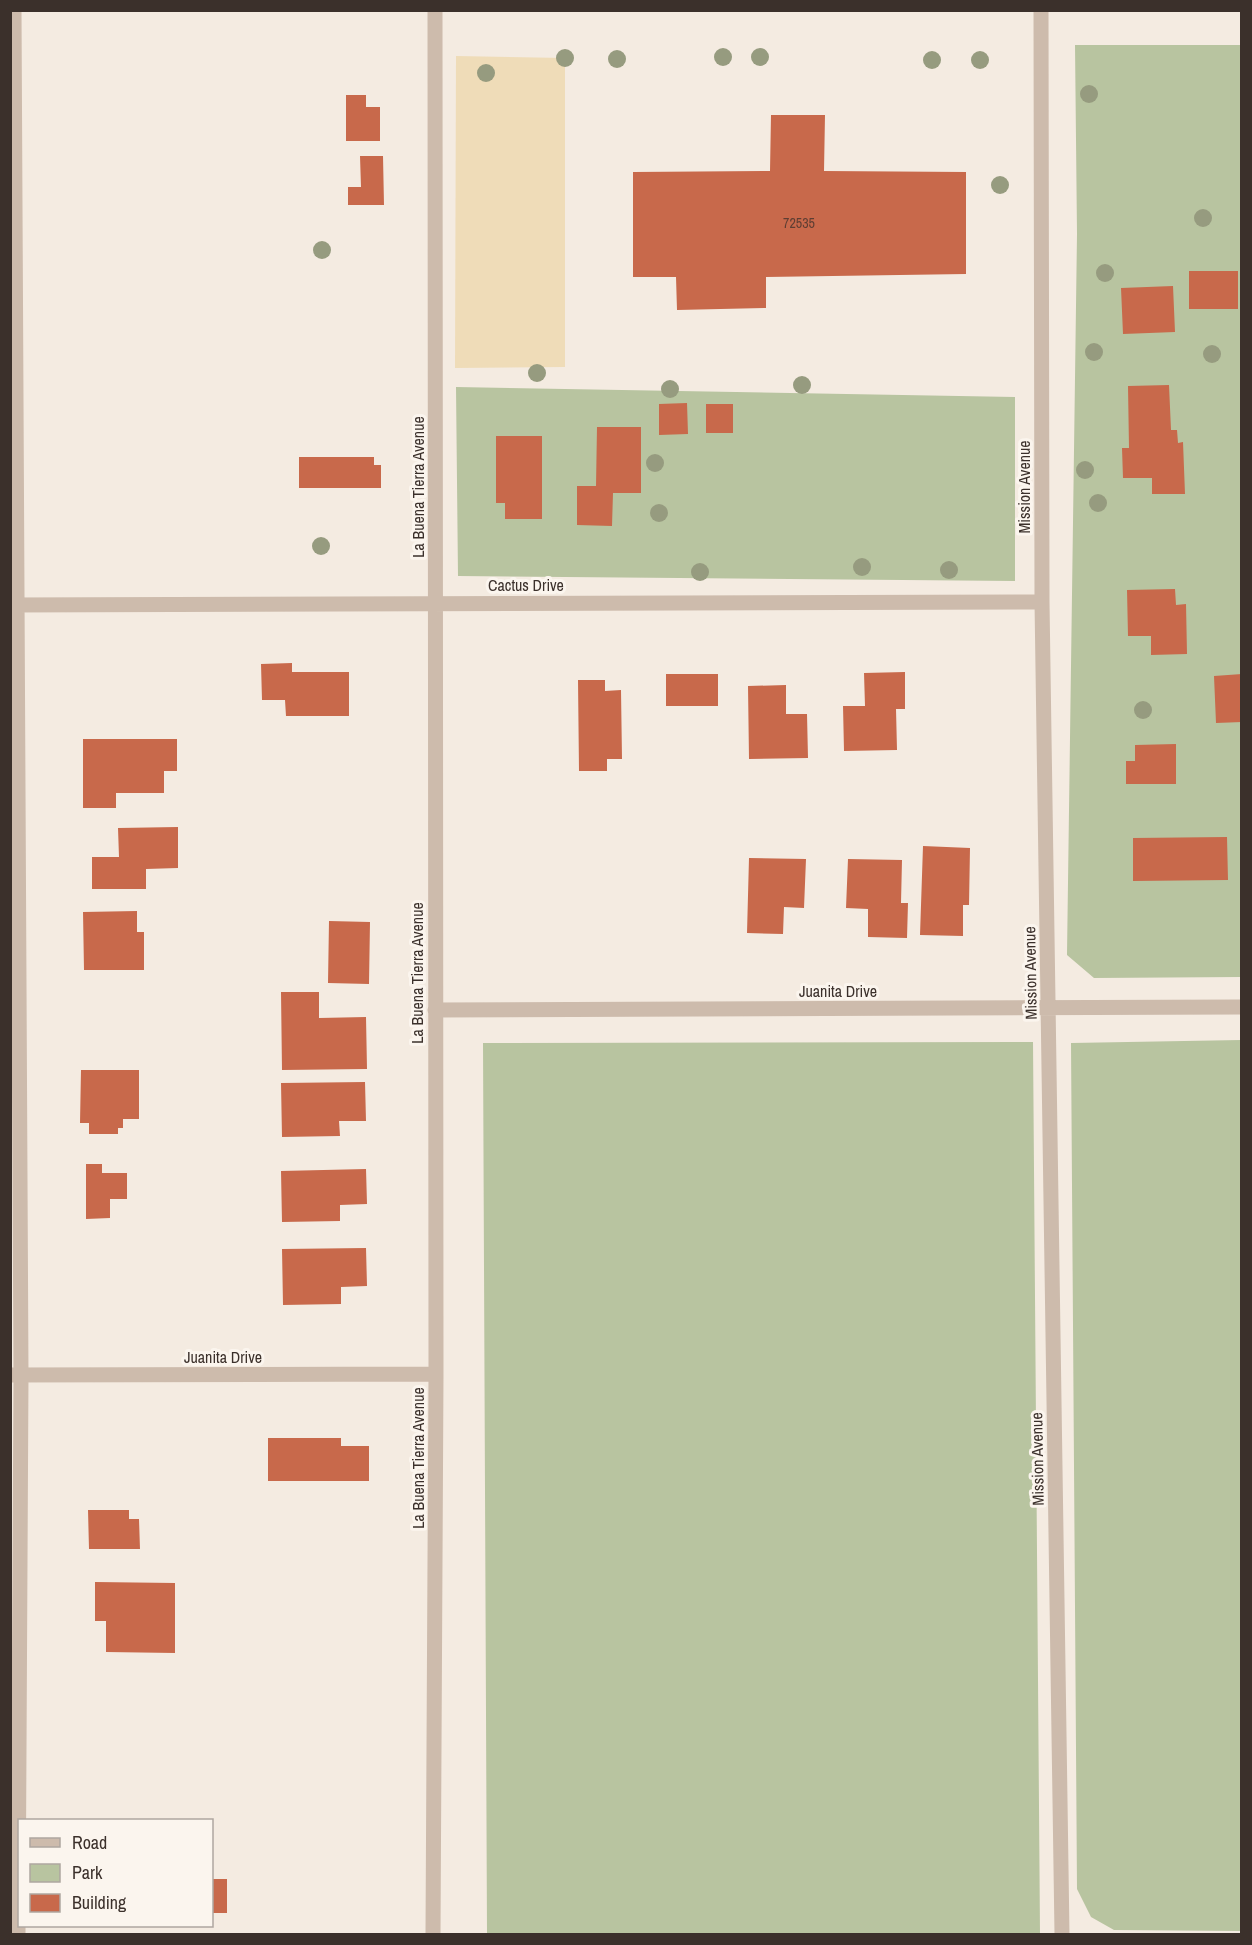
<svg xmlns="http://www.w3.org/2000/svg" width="1252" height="1945" font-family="'Archivo Narrow',sans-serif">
	<rect width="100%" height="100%" fill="#f4ebe1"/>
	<path fill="#b8c4a0" d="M1075 45H1241V977L1094 978 1067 955 1077 234Z
		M456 387 1015 397V581L458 576Z
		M1241 1040V1931L1114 1930 1091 1917 1077 1889 1071 1043Z
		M1033 1042 1040 1934H487L483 1043Z"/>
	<path fill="#efdcb8" d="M456 56 565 58V367L455 368Z"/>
	<path fill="#c8694b" d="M346 95H366V107H380V141H346Z
		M771 115H825L824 171 966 172V274L766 277V308L677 310 676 277H633V172L770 171Z
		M360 156H383L384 205H348V187H361Z
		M1189 271H1238V309H1189Z
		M1173 286 1175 332 1123 334 1121 288Z
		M1169 385 1171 430H1177L1178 443 1183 442 1185 494H1152V478H1123L1122 448H1129L1128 386Z
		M687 403 688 434 659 435V404Z
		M706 404H733V433H706Z
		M597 427H641V493H613L612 526 577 525V486H596Z
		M496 436H542V519H505V503H496Z
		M299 457H374V465H381V488H299Z
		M1175 589 1176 605 1186 604 1187 654 1151 655V636H1128L1127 590Z
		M292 663V672H349V716H286L285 700H262L261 664Z
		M905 672V709H896L897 750 844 751 843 706H865L864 673Z
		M666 674H718V706H666Z
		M1242 674V722L1216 723 1214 676Z
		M578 680H605V691L621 690 622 759H607V771H579Z
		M786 685V714H807L808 758 749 759 748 686Z
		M83 739H177V771H164V793H116V808H83Z
		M1176 744V784H1126V761H1135V745Z
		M178 827V868L146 869V889H92V857H119L118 828Z
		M1227 837 1228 880 1133 881V838Z
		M923 846 970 848 969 905H963V936L920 935Z
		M749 858 806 859 804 908 784 907 783 934 747 933Z
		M848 859 902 860 901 903H908L907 938 868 937V909L846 908Z
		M137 911V932H144V970H84L83 912Z
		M329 921 370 922 369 984 328 983Z
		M281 992H319V1018L366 1017 367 1069 282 1070Z
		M81 1070H139V1119H123V1128H118V1134H89V1123H80Z
		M365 1082 366 1121H339L340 1136 282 1137 281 1083Z
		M86 1164H102V1173H127V1199H110V1218L86 1219Z
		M366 1169 367 1204 340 1205V1221L282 1222 281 1171Z
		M366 1248 367 1286 341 1287V1304L283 1305 282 1249Z
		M268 1438H341V1446H369V1481H268Z
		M88 1510H129V1519H139L140 1549H89Z
		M95 1582 175 1583V1653L106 1652V1621H95Z
		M212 1879H227V1913H212Z"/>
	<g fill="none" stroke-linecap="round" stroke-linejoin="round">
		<path stroke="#cdbbac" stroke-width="15" d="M14 10 21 1375 18 1934
			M1041 10 1042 602 1062 1934
			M10 605 1042 602
			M435 1010 1242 1007
			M10 1375 436 1374
			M433 1934 436 1374 435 10"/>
	</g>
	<g fill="#969b7f">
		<circle cx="723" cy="57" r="9"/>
		<circle cx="760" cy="57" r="9"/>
		<circle cx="565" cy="58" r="9"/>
		<circle cx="617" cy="59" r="9"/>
		<circle cx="932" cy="60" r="9"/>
		<circle cx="980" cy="60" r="9"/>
		<circle cx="486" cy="73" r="9"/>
		<circle cx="1089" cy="94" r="9"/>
		<circle cx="1000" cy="185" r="9"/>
		<circle cx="1203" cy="218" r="9"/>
		<circle cx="322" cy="250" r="9"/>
		<circle cx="1105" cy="273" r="9"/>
		<circle cx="1094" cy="352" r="9"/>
		<circle cx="1212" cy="354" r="9"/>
		<circle cx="537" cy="373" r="9"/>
		<circle cx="802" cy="385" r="9"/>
		<circle cx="670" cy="389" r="9"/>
		<circle cx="655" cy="463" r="9"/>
		<circle cx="1085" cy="470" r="9"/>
		<circle cx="1098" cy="503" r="9"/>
		<circle cx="659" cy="513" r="9"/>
		<circle cx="321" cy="546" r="9"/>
		<circle cx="862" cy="567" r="9"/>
		<circle cx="949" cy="570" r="9"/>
		<circle cx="700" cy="572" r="9"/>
		<circle cx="1143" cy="710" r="9"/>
	</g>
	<g text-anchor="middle" stroke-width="6" stroke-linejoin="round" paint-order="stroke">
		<g font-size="14" fill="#5e3e33">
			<text x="799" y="228">72535</text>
		</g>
		<g font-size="16" fill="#3b302b" stroke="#fbf5ee">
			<text transform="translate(418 487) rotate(-90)" y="6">La Buena Tierra Avenue</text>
			<text transform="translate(1024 487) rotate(-90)" y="6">Mission Avenue</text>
			<text x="526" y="591">Cactus Drive</text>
			<text transform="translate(417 973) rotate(-90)" y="6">La Buena Tierra Avenue</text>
			<text transform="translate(1030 973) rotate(-91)" y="6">Mission Avenue</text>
			<text x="838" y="997">Juanita Drive</text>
			<text x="223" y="1363">Juanita Drive</text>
			<text transform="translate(418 1458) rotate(-90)" y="6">La Buena Tierra Avenue</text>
			<text transform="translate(1037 1459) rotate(-91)" y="6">Mission Avenue</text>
		</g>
	</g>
	<rect width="1252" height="1945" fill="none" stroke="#3b302b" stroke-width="24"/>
	<rect x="18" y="1819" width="195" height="108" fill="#fbf5ee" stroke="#aea6a0" stroke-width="1.5"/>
	<rect x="30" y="1838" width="30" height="9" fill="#cdbbac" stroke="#aea6a0" stroke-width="1.5"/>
	<text x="72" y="1849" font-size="18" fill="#3b302b">Road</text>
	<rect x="30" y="1864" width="30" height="18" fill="#b8c4a0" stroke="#aea6a0" stroke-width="1.5"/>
	<text x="72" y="1879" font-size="18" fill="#3b302b">Park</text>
	<rect x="30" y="1894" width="30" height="18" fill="#c8694b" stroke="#aea6a0" stroke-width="1.5"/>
	<text x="72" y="1909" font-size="18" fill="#3b302b">Building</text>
</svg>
